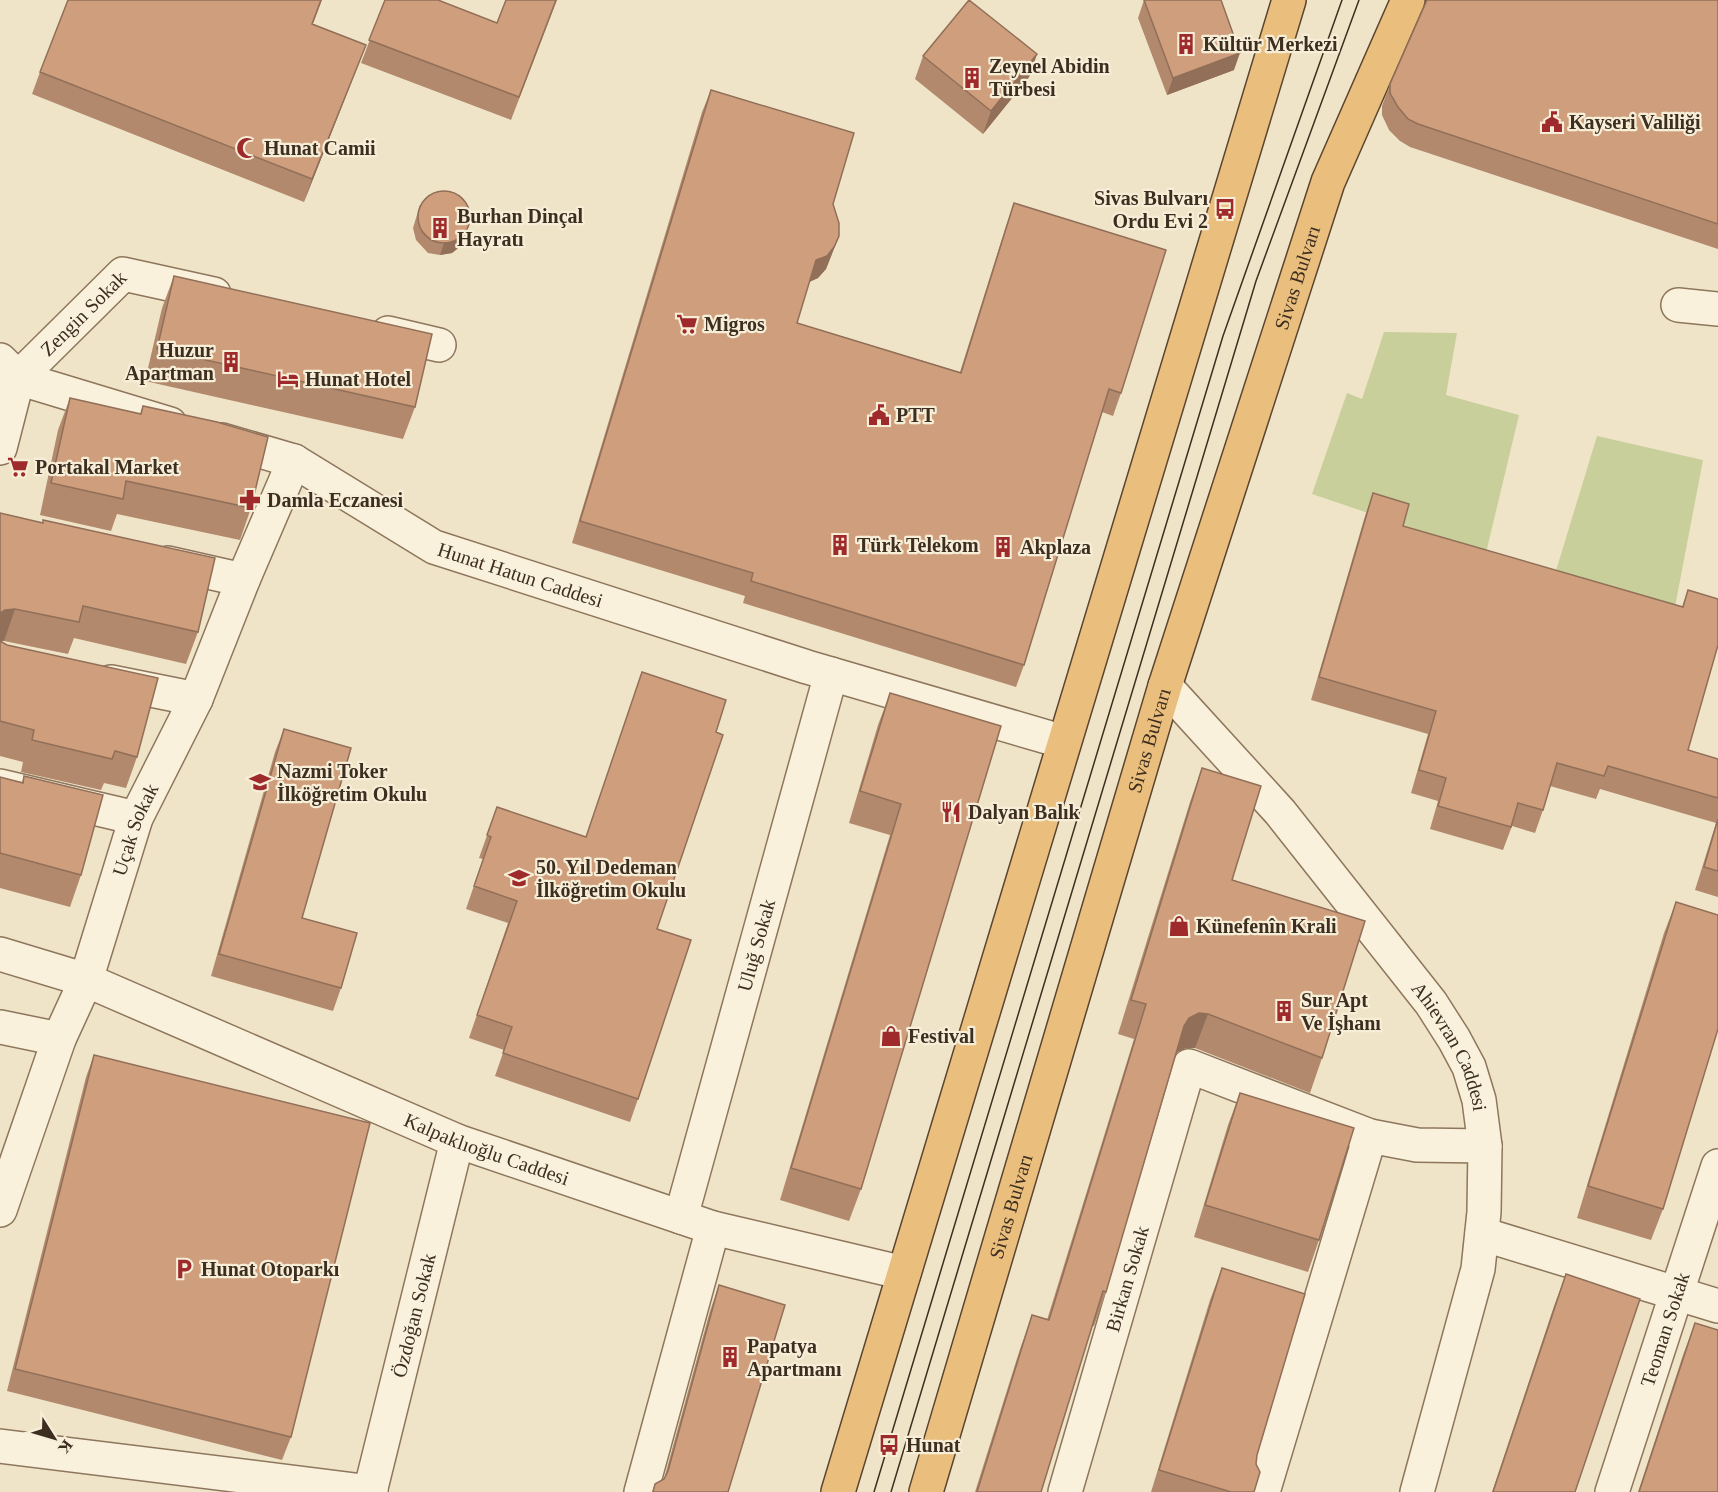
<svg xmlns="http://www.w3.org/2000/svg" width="1718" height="1492" font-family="Georgia,serif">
	<rect width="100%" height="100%" fill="#f0e4c8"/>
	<path fill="#c9cf9b" d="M1384 332 1457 333 1446 395 1519 415 1486 553 1312 494 1347 393 1362 399Z
		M1597 436 1703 460 1675 607 1555 574Z"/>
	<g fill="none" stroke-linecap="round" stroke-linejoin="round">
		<defs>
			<g id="minor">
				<path d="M1678 305 1718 309"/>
				<path d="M388 333 439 345"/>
				<path d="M0 360 18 378 170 424"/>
				<path id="s1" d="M18 378 123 274 214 294"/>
				<path id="s2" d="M222 440 294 461 434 547 807 667 1064 742"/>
				<path d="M0 448 18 378"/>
				<path d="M168 563 243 580"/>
				<path d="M111 682 196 699"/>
				<path d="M0 786 136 818"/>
				<path id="s3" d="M0 954 86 980 457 1141 713 1228 904 1273"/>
				<path d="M0 1027 59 1039"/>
				<path id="s4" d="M0 1210 59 1039 86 980 136 818 196 699 243 580 294 461"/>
				<path id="s5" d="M681 1217 831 674"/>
				<path d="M1482 1234 1718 1306"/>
				<path d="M0 1446 371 1492"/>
				<path id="s6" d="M370 1492 457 1141"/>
				<path d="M641 1492 713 1228"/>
				<path id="s7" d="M1065 1492 1189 1066 1370 1136 1417 1145 1485 1146"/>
				<path d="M1263 1492 1370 1136"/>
				<path id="s8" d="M1612 1492 1718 1166"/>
			</g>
			<g id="tertiary">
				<path id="s9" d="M1165 686 1280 812 1431 1003 1454 1039 1469 1067 1479 1100 1485 1146 1484 1212 1478 1269 1417 1492"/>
			</g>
			<g id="trunk">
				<path d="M838 1492 1289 0"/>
				<path id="s10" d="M926 1492 1165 686 1328 182 1408 0"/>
			</g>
		</defs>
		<use href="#minor" stroke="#8d765c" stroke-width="36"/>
		<use href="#tertiary" stroke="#8d765c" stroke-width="36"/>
		<use href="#trunk" stroke="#5b4430" stroke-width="36"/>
		<use href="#minor" stroke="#faf1dc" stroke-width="33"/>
		<use href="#tertiary" stroke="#faf1dc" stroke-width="33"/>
		<use href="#trunk" stroke="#eabe7c" stroke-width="33"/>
		<path stroke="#3d2e20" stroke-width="1.5" d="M874 1492 1223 336 1342 0
			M891 1492 1256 281 1359 0"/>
	</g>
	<path fill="#b2896c" d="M322 0 313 24 366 45 304 202 32 94 40 72Z
		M385 0 497 23 506 0H557L511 120 361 63Z
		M1144 0 1234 70 1167 95 1138 18Z
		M1718 0V249L1410 147 1400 141 1389 130 1382 115V106L1390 84Z
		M1037 54 1029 77 983 134 915 79 923 56Z
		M711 90 833 204 839 236 826 269 818 278 809 282 797 323 960 372 1006 226 1014 203 1121 393 1113 416 1102 412 1024 665 1016 687 743 603 745 596 572 543 702 112Z
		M420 205 464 240 457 249 452 253 440 255 428 253 416 240 413 228Z
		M174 276 415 407 403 439 145 381 162 308Z
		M70 398 140 414 143 406 251 508 240 540 117 514 111 531 40 515 58 430Z
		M1373 493 1403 526 1682 607 1688 590V750L1718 759V897L1695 890 1716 823 1600 789 1596 799 1550 786 1543 810 1535 833 1512 826 1503 850 1430 829 1438 801 1411 793 1428 734 1311 700 1365 516Z
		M0 513 198 632 186 664 74 638 68 654 4 641Z
		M0 641 137 757 126 788 104 783 101 790 21 772 23 762 0 756Z
		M890 693 1001 726 861 1189 849 1221 780 1200 890 835 849 823 878 725Z
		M284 729 302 918 341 988 333 1011 211 976 275 752Z
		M716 732 657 929 638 1099 630 1122 495 1076 504 1050 469 1038 508 923 466 909 483 859 479 858 497 807 586 837Z
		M1202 768 1232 880 1322 1058 1310 1093 1195 1048H1186L1177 1052 1106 1292 1094 1326H1092L1041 1492H975L1020 1349 1032 1315 1047 1320 1134 1039 1118 1034 1190 802Z
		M24 776 81 875 70 907 0 888V777L22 782Z
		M1676 902 1663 1209 1651 1240 1577 1218 1664 933Z
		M94 1055 291 1437 282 1460 7 1391 86 1077Z
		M1240 1093 1319 1240 1308 1272 1194 1237 1228 1125Z
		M1222 1268 1257 1455 1254 1492H1151L1210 1300Z
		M1566 1274 1575 1492H1492L1554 1306Z
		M719 1285 728 1492H652L655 1484 664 1479 710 1311Z
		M1695 1323 1718 1492H1638L1683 1355Z"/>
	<path fill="#916f58" d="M366 45 357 68 304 202 312 179Z
		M1240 53 1234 70 1167 95 1173 78Z
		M1037 54 1029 77 983 134 991 111Z
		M468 228 464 240 457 249 452 253 440 255 444 243Z
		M839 236 826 269 818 278 807 283 816 260Z
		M15 609 4 641H0V613L5 610Z
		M1199 1013 1208 1014 1195 1048H1186L1177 1052 1171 1060 1184 1026 1189 1018Z"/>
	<path fill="#cf9f7d" stroke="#916f58" stroke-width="1.5" d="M68 0H321L312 24 366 45 312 179 40 72Z
		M385 0H438L497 23 506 0H556L519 97 369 40Z
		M969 0 1037 54 991 111 923 56Z
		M1144 0H1221L1240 53 1173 78Z
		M1427 0H1718V224L1418 124 1408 119 1398 107 1390 93V84Z
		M711 90 854 133 833 204 839 223V236L834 247 827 256 816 260 797 323 961 373 1014 203 1166 250 1121 393 1109 389 1024 665 751 581 753 573 580 521Z
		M418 217a26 26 0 1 1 52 0a26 26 0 1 1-52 0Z
		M174 276 432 334 415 407 157 349Z
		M70 398 141 414 143 406 217 422 268 437 251 508 126 481 123 499 51 483Z
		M1373 493 1409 504 1403 526 1683 607 1688 590 1718 599V645L1688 750 1718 759V798L1608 766 1604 776 1557 763 1543 810 1518 803 1511 827 1438 806 1446 778 1419 770 1436 711 1319 677Z
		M0 513 43 523V520L215 558 198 632 83 606 79 622 15 609 5 610 0 613Z
		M0 641 7 645 158 678 137 757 115 751 112 759 32 740 34 730 0 721Z
		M642 672 726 700 716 732 723 735 657 929 691 940 638 1099 503 1053 512 1027 477 1015 517 901 474 886 491 837 487 835 497 807 586 837Z
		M890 693 1001 726 861 1189 791 1168 901 804 860 791Z
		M284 729 351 748 302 918 357 933 341 988 219 954Z
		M1202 768 1261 786 1232 880 1365 921 1322 1058 1208 1014 1199 1013 1189 1018 1184 1026 1106 1292 1103 1291 1041 1492H977L1032 1315 1049 1320 1146 1004 1131 1000Z
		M24 776 103 795 81 875 0 853V777L23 783Z
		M1718 819V871L1704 867Z
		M1676 902 1718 915V1029L1663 1209 1588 1186Z
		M94 1055 370 1123 291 1437 15 1369Z
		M1240 1093 1354 1128 1319 1240 1205 1205Z
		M1222 1268 1305 1294 1257 1455 1256 1464 1260 1472 1254 1492H1231L1159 1470Z
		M1566 1274 1640 1299 1575 1492H1493Z
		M719 1285 785 1305 728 1492H653L655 1484 664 1479 668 1471Z
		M1695 1323 1718 1330V1492H1639Z"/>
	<defs>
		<symbol id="building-bare" viewBox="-9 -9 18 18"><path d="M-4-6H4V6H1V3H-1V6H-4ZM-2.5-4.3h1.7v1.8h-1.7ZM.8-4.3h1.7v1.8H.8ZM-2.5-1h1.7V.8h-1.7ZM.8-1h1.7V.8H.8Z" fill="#9e2a2b" stroke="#f7eed8" stroke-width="2.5" paint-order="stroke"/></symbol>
		<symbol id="civic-bare" viewBox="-9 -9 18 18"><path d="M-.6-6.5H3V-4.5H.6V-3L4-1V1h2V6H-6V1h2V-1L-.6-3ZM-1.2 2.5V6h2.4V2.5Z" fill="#9e2a2b" stroke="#f7eed8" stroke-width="2.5" paint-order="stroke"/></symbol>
		<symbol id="mosque-bare" viewBox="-9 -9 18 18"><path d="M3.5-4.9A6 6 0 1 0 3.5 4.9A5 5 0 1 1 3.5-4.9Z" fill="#9e2a2b" stroke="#f7eed8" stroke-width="2.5" paint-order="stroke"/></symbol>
		<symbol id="bus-bare" viewBox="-9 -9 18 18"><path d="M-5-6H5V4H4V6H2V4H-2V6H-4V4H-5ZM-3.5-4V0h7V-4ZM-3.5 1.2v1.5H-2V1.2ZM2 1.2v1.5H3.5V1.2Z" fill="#9e2a2b" stroke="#f7eed8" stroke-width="2.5" paint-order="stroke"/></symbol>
		<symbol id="supermarket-bare" viewBox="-9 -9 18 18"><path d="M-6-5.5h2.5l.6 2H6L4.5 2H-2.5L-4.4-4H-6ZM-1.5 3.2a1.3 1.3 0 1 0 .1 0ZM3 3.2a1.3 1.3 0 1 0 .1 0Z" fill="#9e2a2b" stroke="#f7eed8" stroke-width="2.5" paint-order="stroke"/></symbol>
		<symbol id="hotel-bare" viewBox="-9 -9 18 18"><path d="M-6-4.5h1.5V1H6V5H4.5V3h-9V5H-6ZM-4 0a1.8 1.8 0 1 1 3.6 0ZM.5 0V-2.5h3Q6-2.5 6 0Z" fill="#9e2a2b" stroke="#f7eed8" stroke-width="2.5" paint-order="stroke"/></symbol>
		<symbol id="pharmacy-bare" viewBox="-9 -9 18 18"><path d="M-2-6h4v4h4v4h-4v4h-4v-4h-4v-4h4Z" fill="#9e2a2b" stroke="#f7eed8" stroke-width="2.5" paint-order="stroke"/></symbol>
		<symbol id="school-bare" viewBox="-9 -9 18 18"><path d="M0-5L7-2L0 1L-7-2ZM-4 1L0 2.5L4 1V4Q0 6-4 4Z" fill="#9e2a2b" stroke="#f7eed8" stroke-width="2.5" paint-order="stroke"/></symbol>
		<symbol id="restaurant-bare" viewBox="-9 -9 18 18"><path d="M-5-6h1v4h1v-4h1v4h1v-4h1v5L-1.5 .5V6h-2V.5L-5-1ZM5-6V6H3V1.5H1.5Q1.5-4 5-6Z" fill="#9e2a2b" stroke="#f7eed8" stroke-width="2.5" paint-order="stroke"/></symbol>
		<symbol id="shop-bare" viewBox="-9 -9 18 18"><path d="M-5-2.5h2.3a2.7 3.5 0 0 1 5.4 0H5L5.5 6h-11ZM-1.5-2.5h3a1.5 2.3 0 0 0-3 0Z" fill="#9e2a2b" stroke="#f7eed8" stroke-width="2.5" paint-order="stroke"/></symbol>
		<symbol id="parking-bare" viewBox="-9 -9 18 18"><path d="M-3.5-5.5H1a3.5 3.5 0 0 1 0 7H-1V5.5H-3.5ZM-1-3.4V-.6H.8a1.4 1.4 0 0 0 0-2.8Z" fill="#9e2a2b" stroke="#f7eed8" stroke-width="2.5" paint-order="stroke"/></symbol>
	</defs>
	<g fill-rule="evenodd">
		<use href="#building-bare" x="1171" y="29" width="30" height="30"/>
		<use href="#building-bare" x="957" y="63" width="30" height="30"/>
		<use href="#civic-bare" x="1537" y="107" width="30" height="30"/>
		<use href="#mosque-bare" x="232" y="133" width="30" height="30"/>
		<use href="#bus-bare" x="1210" y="194" width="30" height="30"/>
		<use href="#building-bare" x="425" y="213" width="30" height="30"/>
		<use href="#supermarket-bare" x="672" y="309" width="30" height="30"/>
		<use href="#building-bare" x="216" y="347" width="30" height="30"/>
		<use href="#hotel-bare" x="273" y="364" width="30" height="30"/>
		<use href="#civic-bare" x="864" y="400" width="30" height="30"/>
		<use href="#supermarket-bare" x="3" y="452" width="30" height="30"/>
		<use href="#pharmacy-bare" x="235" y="485" width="30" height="30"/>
		<use href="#building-bare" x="825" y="530" width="30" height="30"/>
		<use href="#building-bare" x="988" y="532" width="30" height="30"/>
		<use href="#school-bare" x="245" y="767" width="30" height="30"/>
		<use href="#restaurant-bare" x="936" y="797" width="30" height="30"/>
		<use href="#school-bare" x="504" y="863" width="30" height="30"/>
		<use href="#shop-bare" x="1164" y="911" width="30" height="30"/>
		<use href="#building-bare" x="1269" y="996" width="30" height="30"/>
		<use href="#shop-bare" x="876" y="1021" width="30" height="30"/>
		<use href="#parking-bare" x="169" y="1254" width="30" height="30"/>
		<use href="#building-bare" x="715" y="1342" width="30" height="30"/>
		<use href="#bus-bare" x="874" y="1430" width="30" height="30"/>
	</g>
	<g text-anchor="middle" stroke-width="4.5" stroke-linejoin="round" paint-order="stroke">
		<g font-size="20" font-weight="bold" fill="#3d2e20" stroke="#f7eed8" text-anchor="start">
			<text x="1203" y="51">Kültür Merkezi</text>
			<text x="989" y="73">Zeynel Abidin<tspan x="989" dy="23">Türbesi</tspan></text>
			<text x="1569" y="129">Kayseri Valiliği</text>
			<text x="264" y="155">Hunat Camii</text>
			<text x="1208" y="205" text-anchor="end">Sivas Bulvarı<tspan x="1208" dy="23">Ordu Evi 2</tspan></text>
			<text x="457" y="223">Burhan Dinçal<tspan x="457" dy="23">Hayratı</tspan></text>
			<text x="704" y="331">Migros</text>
			<text x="214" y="357" text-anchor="end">Huzur<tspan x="214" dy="23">Apartman</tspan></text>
			<text x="305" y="386">Hunat Hotel</text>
			<text x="896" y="422">PTT</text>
			<text x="35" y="474">Portakal Market</text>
			<text x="267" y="507">Damla Eczanesi</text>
			<text x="857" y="552">Türk Telekom</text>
			<text x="1020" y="554">Akplaza</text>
			<text x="277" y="778">Nazmi Toker<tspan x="277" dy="23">İlköğretim Okulu</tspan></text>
			<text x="968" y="819">Dalyan Balık</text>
			<text x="536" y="874">50. Yıl Dedeman<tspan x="536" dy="23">İlköğretim Okulu</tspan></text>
			<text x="1196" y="933">Künefenîn Krali</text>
			<text x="1301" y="1007">Sur Apt<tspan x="1301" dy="23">Ve İşhanı</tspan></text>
			<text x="908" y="1043">Festival</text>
			<text x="201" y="1276">Hunat Otoparkı</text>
			<text x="747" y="1353">Papatya<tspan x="747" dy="23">Apartmanı</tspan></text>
			<text x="906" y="1452">Hunat</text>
		</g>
		<g font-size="20" fill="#3d2e20" stroke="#f7eed8">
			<text dy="7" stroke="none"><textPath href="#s10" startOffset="1270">Sivas Bulvarı</textPath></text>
			<text dy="7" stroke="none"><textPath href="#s1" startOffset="92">Zengin Sokak</textPath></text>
			<text dy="7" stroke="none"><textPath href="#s2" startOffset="330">Hunat Hatun Caddesi</textPath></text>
			<text dy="7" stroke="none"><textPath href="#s10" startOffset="784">Sivas Bulvarı</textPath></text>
			<text dy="7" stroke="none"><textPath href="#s4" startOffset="404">Uçak Sokak</textPath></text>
			<text dy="7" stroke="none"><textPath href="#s5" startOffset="282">Uluğ Sokak</textPath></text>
			<text dy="7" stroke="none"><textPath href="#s9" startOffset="462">Ahievran Caddesi</textPath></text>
			<text dy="7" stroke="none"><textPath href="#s3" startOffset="525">Kalpaklıoğlu Caddesi</textPath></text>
			<text dy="7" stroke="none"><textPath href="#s10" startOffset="298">Sivas Bulvarı</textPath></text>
			<text dy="7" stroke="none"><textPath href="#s7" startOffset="222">Birkan Sokak</textPath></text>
			<text dy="7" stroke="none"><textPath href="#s6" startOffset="182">Özdoğan Sokak</textPath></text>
			<text dy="7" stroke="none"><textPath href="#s8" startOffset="171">Teoman Sokak</textPath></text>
		</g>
	</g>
	<g transform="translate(54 1438) rotate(127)" stroke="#f7eed8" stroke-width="4.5" paint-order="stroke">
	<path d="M0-4.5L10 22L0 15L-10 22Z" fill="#3d2e20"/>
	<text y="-9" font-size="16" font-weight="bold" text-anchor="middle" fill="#3d2e20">K</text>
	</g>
</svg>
